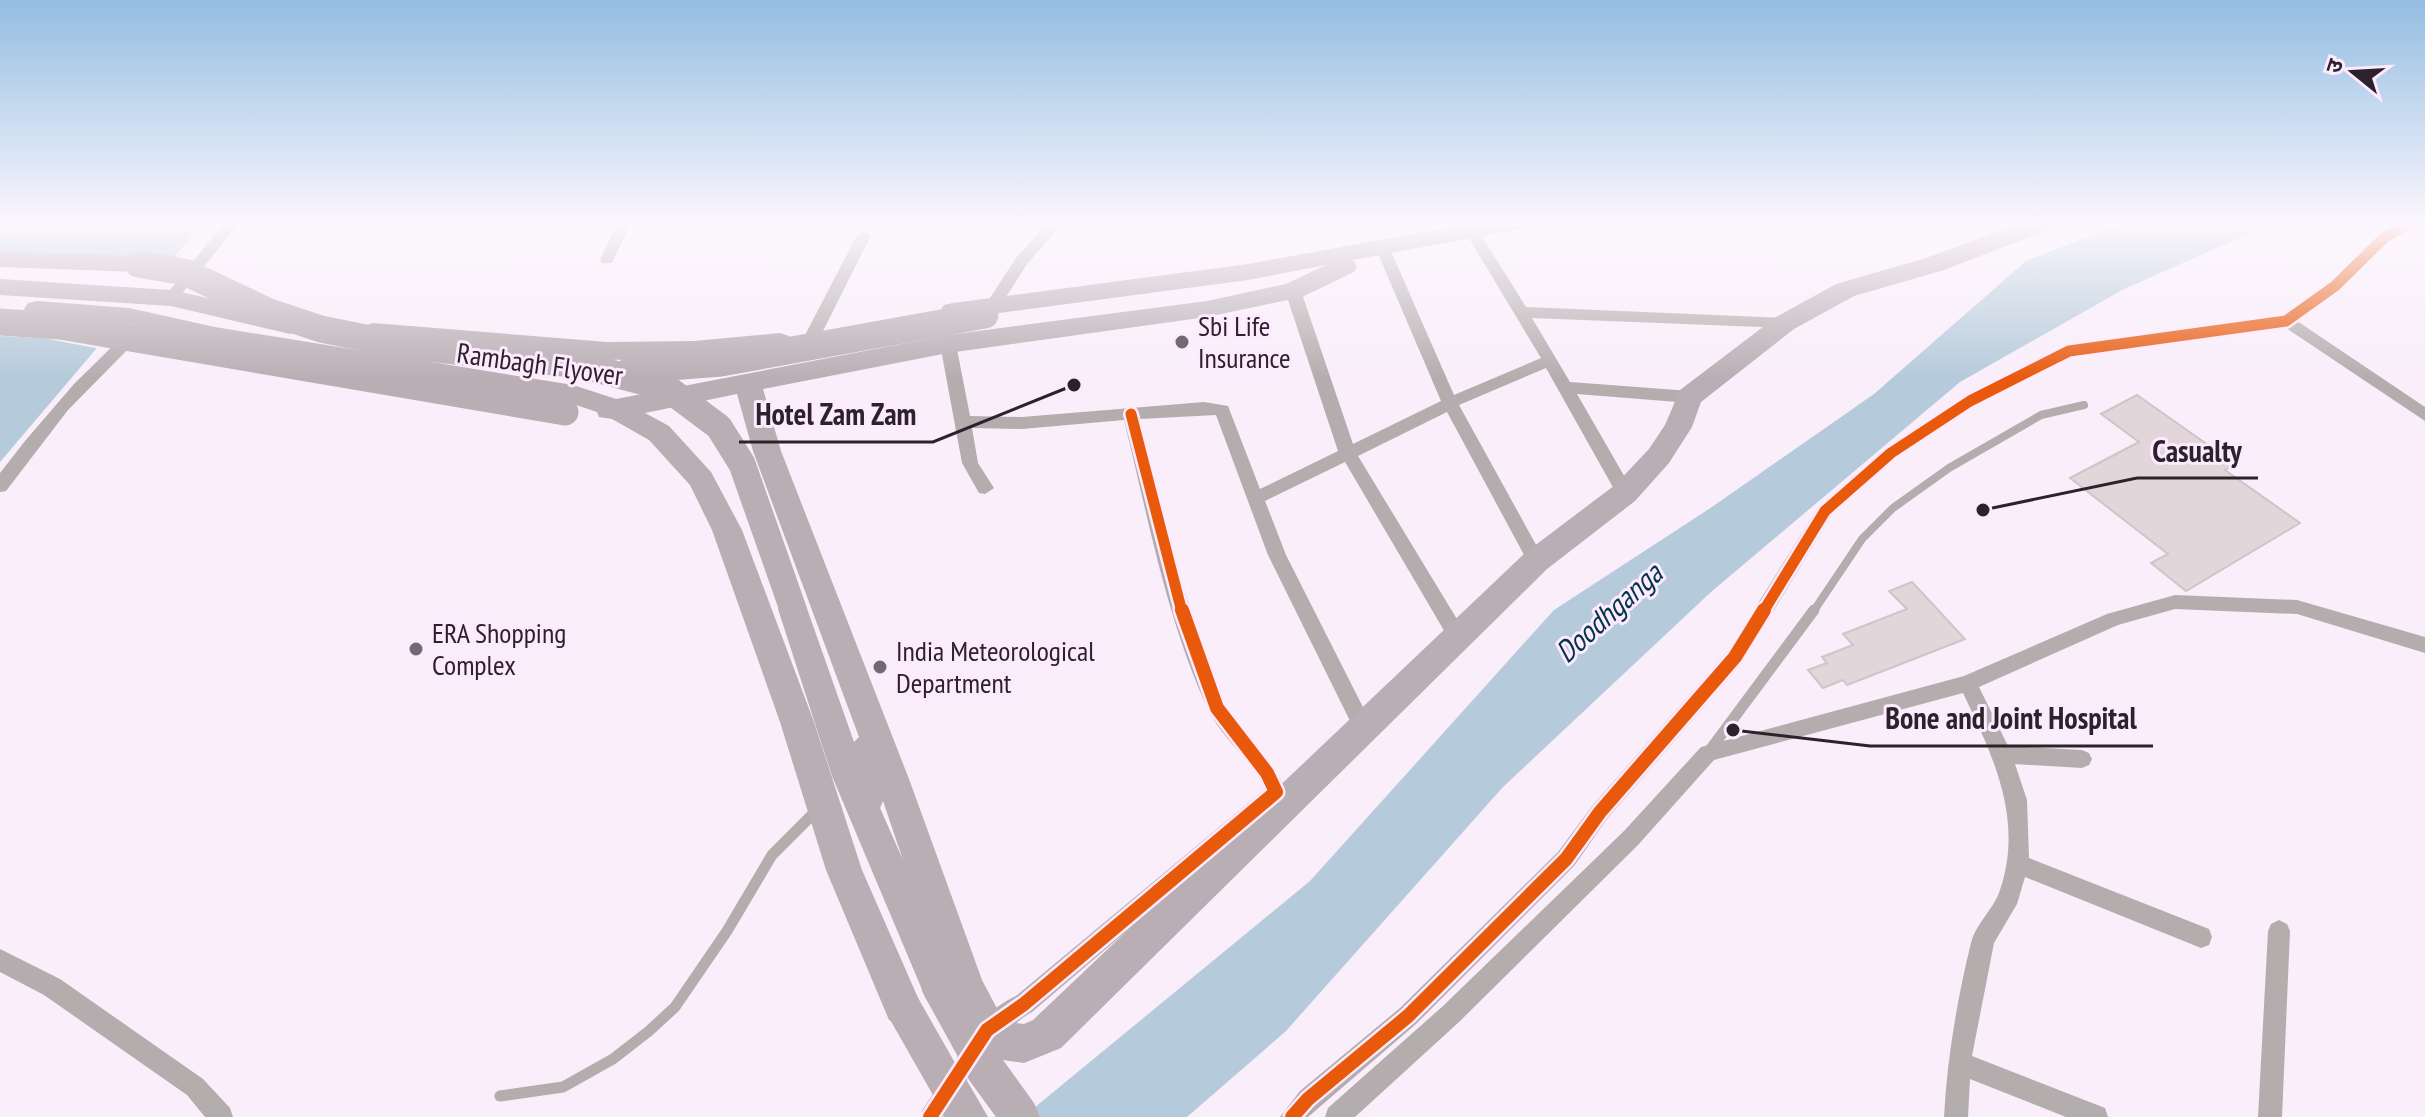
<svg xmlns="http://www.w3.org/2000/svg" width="2425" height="1117" font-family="'PT Sans Narrow','Noto Sans Devanagari',sans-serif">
	<rect width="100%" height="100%" fill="#f9eefa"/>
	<path fill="#b5cada" d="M0 222H204L0 462Z
		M2126 222H2276L2124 289 1960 382 1711 592 1503 787 1286 1031 1187 1117H1023L1310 881 1554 610 1712 507 1874 394 2026 261Z"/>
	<path fill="#f9eefa" d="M0 257 173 266 101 349 43 338 0 336Z"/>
	<path fill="#e2d6da" stroke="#cfc4c8" stroke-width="2" d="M2137 395 2235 464 2225 470 2300 523 2186 591 2151 563 2168 554 2070 478 2139 442 2101 414Z
		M1912 582 1965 639 1847 685 1843 680 1823 688 1808 670 1827 663 1822 657 1853 645 1843 634 1907 609 1889 591Z"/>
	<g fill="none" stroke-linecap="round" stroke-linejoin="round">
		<path stroke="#d0c5d1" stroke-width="21" stroke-dasharray="21 11" stroke-linecap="butt" d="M930 1117 977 1046"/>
		<path stroke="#b3adae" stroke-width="8" d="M1813 612 1862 539 1893 508 1949 468 2041 415 2084 405"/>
		<path stroke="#b3adae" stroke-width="11" d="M1710 750 1814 610
			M500 1096 563 1087 613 1059 649 1031 675 1007 727 931 772 855 818 809"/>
		<path fill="#b3adae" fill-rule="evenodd" d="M225 222H240L176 301H166V295Z
			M618 222H632L612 263H602L600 260Z
			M1049 222H1064L1027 264 999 308H989L986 304 1016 258Z
			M2399 222H2417L2389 241 2340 289 2297 321 2425 407V421L2283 326 2072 356 1976 405 1897 457 1831 516 1742 663 1607 819 1574 866 1416 1024 1308 1117H1280L1300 1091 1400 1008 1558 852 1593 805 1728 651 1819 506 1885 449 1964 397 2063 347 2282 316 2330 283 2379 235Z
			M1471 226 1476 227 1526 307 1785 318 1793 323 1785 328 1532 318 1570 382 1690 391 1698 397 1690 403 1577 394 1634 493 1625 499 1619 498 1546 368 1459 405 1545 561 1542 566H1530L1447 412 1358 456 1463 629 1465 634 1463 639H1449L1345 462 1265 501 1286 555 1372 725 1369 731 1362 733 1355 731 1268 555 1216 415 1140 419C1164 514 1185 611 1224 702 1239 736 1274 756 1286 792L1283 798 1032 1012C1015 1021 1003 1038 985 1046L977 1042 973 1034C980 1017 1000 1004 1016 996L1265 789C1251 759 1222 739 1208 709 1166 618 1148 517 1124 420L1022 429 972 428 978 463 994 488 985 494 979 493 962 463 940 344 948 339 956 344 970 416 1022 417 1204 402 1228 406 1260 489 1338 451 1285 291 1288 288H1298L1301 291 1353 444 1441 401 1376 249 1378 246 1383 244 1390 249 1454 395 1541 358 1464 230Z
			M864 231 871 235 820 337 812 342 807 341 804 337 857 235Z
			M134 329 142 334 139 338 68 410 6 491 0 492V473L25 441 74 384 129 330Z
			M2175 595 2297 600 2425 637V653L2297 614 2175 609 2118 625 1979 687 2008 746 2082 750 2089 753 2092 759 2089 765 2082 768 2015 764 2027 800 2029 858 2209 929 2212 937 2209 945 2201 948 2025 877 2017 904 1994 943 1972 1056 2105 1108 2108 1117H2066L1970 1079 1968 1117H1944C1947 1059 1957 1000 1971 943 1976 923 1994 909 2000 890 2024 819 1993 756 1963 693L1714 760 1638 845 1459 1022 1355 1117H1325L1328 1108 1443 1006 1624 831 1701 747 1964 676 2107 614Z
			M2279 920 2287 924 2290 931 2282 1117H2258L2268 931 2271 924Z
			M0 949 60 979 203 1079 230 1108 233 1117H205L187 1095 44 995 0 972Z"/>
		<path fill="#b8aeb3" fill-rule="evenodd" d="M1478 222H1532L1528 227 1520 229 1353 260 1357 266 1354 272 1302 297 1207 317 948 353 763 389 781 451 909 779 982 980 1001 1016 1008 1022 1024 1024 1033 1020 1525 553 1615 485 1649 449 1665 425 1680 390 1776 317 1836 284 1926 258 2024 222H2059L2055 227 1944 270 1854 296 1794 329 1701 402 1692 427 1669 463 1635 501 1547 569 1061 1048 1024 1063 1003 1060 1034 1103 1040 1117H996L969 1080 963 1066 969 1052 979 1048 973 1044 952 999 939 1005 926 999 832 776 778 609 782 600 793 597 804 600 854 742 859 737 753 451 737 394 645 413 669 426 711 472 742 530 814 722 862 870 922 1007 917 1020 903 1026 889 1020 826 870 780 722 712 530 690 485 649 440 612 419 599 417 597 412 570 403 215 345 129 324 37 317 28 315 24 309 28 303 37 301 129 308 215 327 573 385 616 399 948 335 1207 301 1286 284 1326 265 1248 280 953 319 944 317 940 311 944 305 953 303 1248 264ZM883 801 903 860 880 808Z
			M0 251 138 256 147 258 150 264 147 270 138 272 0 267Z
			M0 279 171 290 290 316 299 319 303 325 299 331 290 334 171 306 0 295Z
			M373 323 607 342 694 341 780 333 789 336 793 342 789 348 694 358 607 360 364 338 360 332 364 326Z
			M952 1073 966 1079 988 1117H944L932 1093 938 1079Z"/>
		<path stroke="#b8aeb3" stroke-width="27" d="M138 264 185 272 267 311 321 329 400 345 581 365 667 388 719 427 742 464 793 609
			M0 322 60 326 565 412
			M630 370 721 363 985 315"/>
		<path stroke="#b8aeb3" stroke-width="35" d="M939 986 983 1066
			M903 1007 952 1093"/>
		<defs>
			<path id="cycleway-far1" d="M1131 414 1182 612
				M1763 612 1825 511 1891 453 1970 401 2069 351 2286 321 2335 286 2384 238 2410 222"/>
			<path id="cycleway" d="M930 1117 987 1030 1024 1004 1276 792 1267 773 1217 708 1182 610
				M1292 1117 1308 1099 1408 1016 1566 859 1600 812 1735 657 1764 610"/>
		</defs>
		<use href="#cycleway-far1" stroke="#fdeafe" stroke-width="16"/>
		<use href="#cycleway" stroke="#fdeafe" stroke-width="19"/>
		<use href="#cycleway-far1" stroke="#e8590c" stroke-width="11"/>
		<use href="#cycleway" stroke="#e8590c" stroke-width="14"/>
	</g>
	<linearGradient id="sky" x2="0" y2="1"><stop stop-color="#93bde2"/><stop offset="0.59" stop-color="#fcf7fd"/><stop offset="1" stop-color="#fcf7fd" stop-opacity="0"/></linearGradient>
	<rect width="2425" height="379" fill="url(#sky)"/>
	<g fill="#736973" stroke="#fdeafe" stroke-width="3">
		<circle cx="1182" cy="342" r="8"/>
		<circle cx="416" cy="649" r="8"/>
		<circle cx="880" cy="667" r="8"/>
	</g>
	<g text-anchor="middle" stroke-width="6" stroke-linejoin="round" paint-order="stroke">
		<g font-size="28" fill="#2b222b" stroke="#fdeafe" text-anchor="start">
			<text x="1198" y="336">Sbi Life<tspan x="1198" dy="32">Insurance</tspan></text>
			<text x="432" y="643">ERA Shopping<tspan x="432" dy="32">Complex</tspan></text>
			<text x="896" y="661">India Meteorological<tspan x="896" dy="32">Department</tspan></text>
		</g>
		<g font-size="28" fill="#2b222b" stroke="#fdeafe">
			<text transform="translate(540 364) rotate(8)" y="10">Rambagh Flyover</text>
		</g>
		<g font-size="30" font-style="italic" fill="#003447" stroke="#fdeafe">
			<text transform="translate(1609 613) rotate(-42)" y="10">Doodhganga</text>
		</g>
	</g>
	<path fill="none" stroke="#2b222b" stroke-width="3" d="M1074 385L933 442H739M1983 510L2137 478H2258M1733 730L1870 746H2153"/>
	<g fill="#2b222b" stroke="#fdeafe" stroke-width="3">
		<circle cx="1074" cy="385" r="8"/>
		<circle cx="1983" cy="510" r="8"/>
		<circle cx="1733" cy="730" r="8"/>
	</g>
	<g font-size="30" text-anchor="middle" font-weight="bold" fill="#2b222b" stroke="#fdeafe" stroke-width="6" stroke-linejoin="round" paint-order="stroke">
		<text x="836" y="425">Hotel Zam Zam</text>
		<text x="2197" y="462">Casualty</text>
		<text x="2011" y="729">Bone and Joint Hospital</text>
	</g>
	<g transform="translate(2353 72) rotate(288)" stroke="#fdeafe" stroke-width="6" paint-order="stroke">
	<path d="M0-6L14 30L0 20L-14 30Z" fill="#2b222b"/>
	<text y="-12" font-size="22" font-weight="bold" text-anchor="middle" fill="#2b222b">उ</text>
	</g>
</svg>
